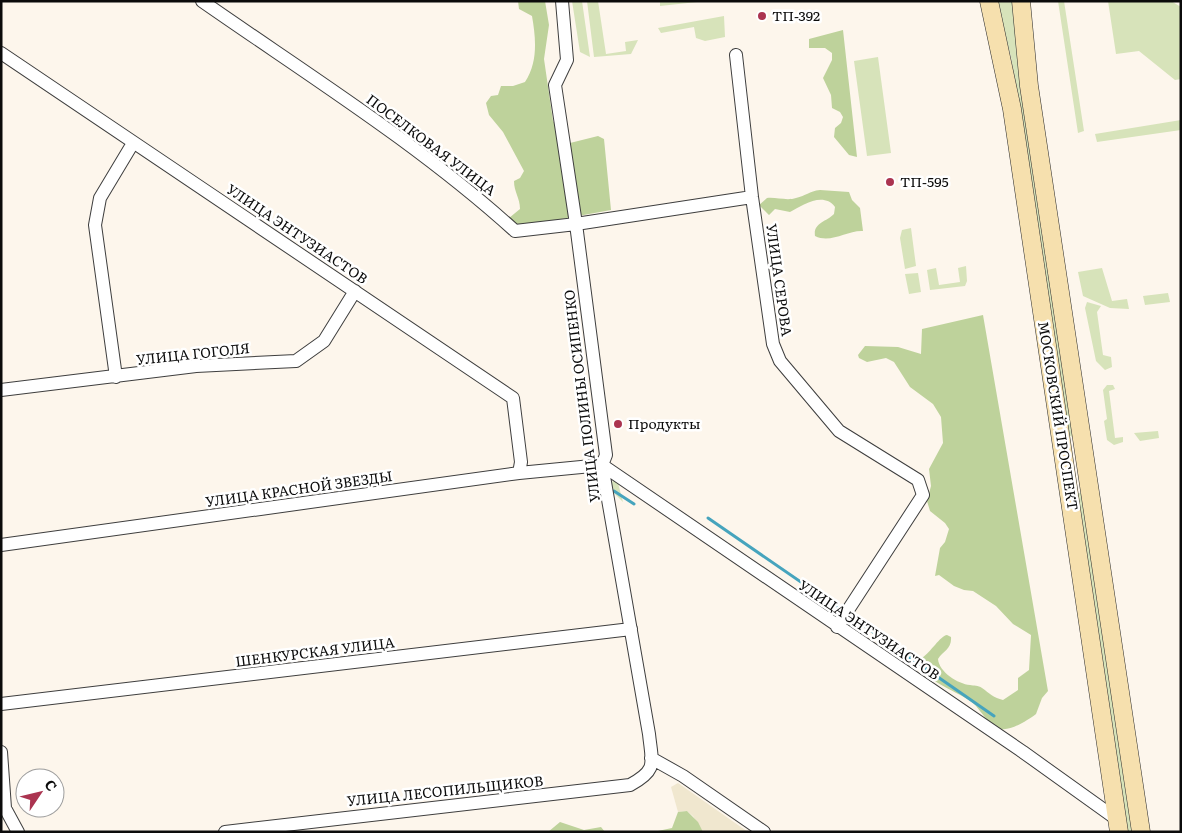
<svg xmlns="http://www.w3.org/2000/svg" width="1182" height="833" font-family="Literata,serif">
	<rect width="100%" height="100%" fill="#fdf6ec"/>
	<path fill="#f0e7cf" d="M678 783 748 832H703L693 816 687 811 678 812 671 787Z"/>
	<path fill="#d7e3ba" d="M572 1H582L590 57 580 52Z
		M587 1H598L606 54 626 51 625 42 638 40 631 54 594 57Z
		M660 1H696L697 2 660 6Z
		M996 1H1016L1074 435 1072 437 1067 434 1011 57Z
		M1058 1H1064L1084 131 1078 133Z
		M1108 1H1171L1181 7V79L1175 80 1139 51 1116 54Z
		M724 16 725 37 705 41 696 38 694 27 661 33 658 28Z
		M878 57 891 153 867 156 854 61Z
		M1181 120V130L1097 142 1095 134Z
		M911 228 916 266 905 269 900 238 902 230Z
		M966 266 967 281 965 286 930 290 927 270 936 268 939 285 960 282 958 268Z
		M1102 268 1112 301 1127 299 1129 309 1110 308 1083 296 1078 272Z
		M918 273 921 292 909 294 905 274Z
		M1168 293 1170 302 1145 305 1143 296Z
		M1087 302 1101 306 1097 312 1103 355 1111 357 1112 367 1105 370 1096 361 1085 308Z
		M1107 385H1113L1115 389 1109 391 1115 438 1123 437V442L1114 445 1107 440 1104 421 1107 419 1103 390Z
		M1158 431 1159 438 1140 441 1134 433Z
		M613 480 618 483 623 502 610 489Z
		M1084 492 1135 832H1127L1076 494Z"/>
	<path fill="#bed29b" d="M518 1H545L549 25 544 59 553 121 570 143 598 136 604 139 611 210 518 227 509 218 520 209C520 198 514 192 514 181L520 178 524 171 503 132 489 115 486 103 491 96 498 95 501 86H513L525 82C538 62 536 39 532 16L519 9Z
		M843 30 857 157 849 155 834 137 835 128 841 123 843 117 840 112 832 108 831 95 823 78 832 60V53L825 48H809V39Z
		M820 190 849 192 852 200 860 208 863 231C847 230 831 244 815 236 813 223 826 222 834 214L835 207C823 191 802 206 790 212L775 209 769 215 759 205 767 198C776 197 787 201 796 198 806 196 809 191 820 190Z
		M983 315 1048 691 1042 698 1036 714C1028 720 1011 731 1001 729 990 728 981 710 973 703 962 694 934 684 924 672 921 667 921 663 922 658 931 652 940 636 947 635L951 637C952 649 943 651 938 659 939 672 958 684 970 685 974 686 978 685 982 688 989 693 994 698 1003 700L1018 690V678L1029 670 1031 635 1013 624 996 606 973 591 964 590 954 586 939 575 935 576 940 548 945 542 949 529 945 523 930 511 927 501 931 486 929 469 943 443 941 417 933 404 910 387 894 362 886 358 867 362 859 358 858 355 865 346 898 347 921 354 922 329Z
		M687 811 698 822 703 832H653L672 828 678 812Z
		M560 822 584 830 601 827 605 832H548Z"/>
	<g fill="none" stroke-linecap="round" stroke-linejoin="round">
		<path stroke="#46a4bd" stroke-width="3" d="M614 491 634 504
			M708 518 843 611
			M853 618 994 716"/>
		<defs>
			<path id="minor" d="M202 1C308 75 419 144 515 231L576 224 752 197
				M1 53 513 398 521 462 519 473
				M736 55 752 197 773 344 780 361 839 431 918 480 923 495 837 627
				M116 377 95 225 100 198 133 143
				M1 390 196 366 296 361 324 341 355 291
				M1 545 519 473 602 465 1023 752 1118 820
				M1 704 631 629
				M1 752 5 808 18 832
				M651 758 683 776 764 832
				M225 832 630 785C658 770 652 763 649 734L602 465 606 455 576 224 555 85 567 60 562 1"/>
			<path id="secondary" d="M989 1 1012 109 1119 832
				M1021 1 1029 86 1141 832"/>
		</defs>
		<use href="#minor" stroke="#3e3e3e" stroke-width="14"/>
		<use href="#secondary" stroke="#2d2d2d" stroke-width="19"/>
		<use href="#minor" stroke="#fff" stroke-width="12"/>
		<use href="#secondary" stroke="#f6e0ae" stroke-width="18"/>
	</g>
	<g fill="#ab3450" stroke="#fff" stroke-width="2">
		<circle cx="762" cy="16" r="5"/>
		<circle cx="890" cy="182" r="5"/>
		<circle cx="618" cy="424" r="5"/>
	</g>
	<g text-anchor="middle" stroke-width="5" stroke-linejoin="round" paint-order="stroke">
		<g font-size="14" fill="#0b0b0b" stroke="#fff" text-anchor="start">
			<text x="772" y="21">ТП-392</text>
			<text x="900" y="187">ТП-595</text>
			<text x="628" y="429">Продукты</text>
		</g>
		<g font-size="14" fill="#0b0b0b" stroke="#fff">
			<text transform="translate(431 145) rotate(37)" y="5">ПОСЕЛКОВАЯ УЛИЦА</text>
			<text transform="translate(297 234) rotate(34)" y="5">УЛИЦА ЭНТУЗИАСТОВ</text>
			<text transform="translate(779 280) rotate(82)" y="5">УЛИЦА СЕРОВА</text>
			<text transform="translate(193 354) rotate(-6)" y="5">УЛИЦА ГОГОЛЯ</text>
			<text transform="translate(582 396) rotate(-97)" y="5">УЛИЦА ПОЛИНЫ ОСИПЕНКО</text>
			<text transform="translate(1058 416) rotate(81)" y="5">МОСКОВСКИЙ ПРОСПЕКТ</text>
			<text transform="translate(299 489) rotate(-8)" y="5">УЛИЦА КРАСНОЙ ЗВЕЗДЫ</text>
			<text transform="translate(869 630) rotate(34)" y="5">УЛИЦА ЭНТУЗИАСТОВ</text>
			<text transform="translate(315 652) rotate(-7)" y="5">ШЕНКУРСКАЯ УЛИЦА</text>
			<text transform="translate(445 791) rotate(-6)" y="5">УЛИЦА ЛЕСОПИЛЬЩИКОВ</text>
		</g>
	</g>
	<rect width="1182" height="833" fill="none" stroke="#0b0b0b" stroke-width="5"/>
	<g transform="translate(40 793) rotate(55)"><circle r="24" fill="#ffffff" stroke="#9d9d9d"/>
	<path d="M0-4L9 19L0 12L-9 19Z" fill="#ab3450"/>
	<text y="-8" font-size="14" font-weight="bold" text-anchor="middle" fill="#0b0b0b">С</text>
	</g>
</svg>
